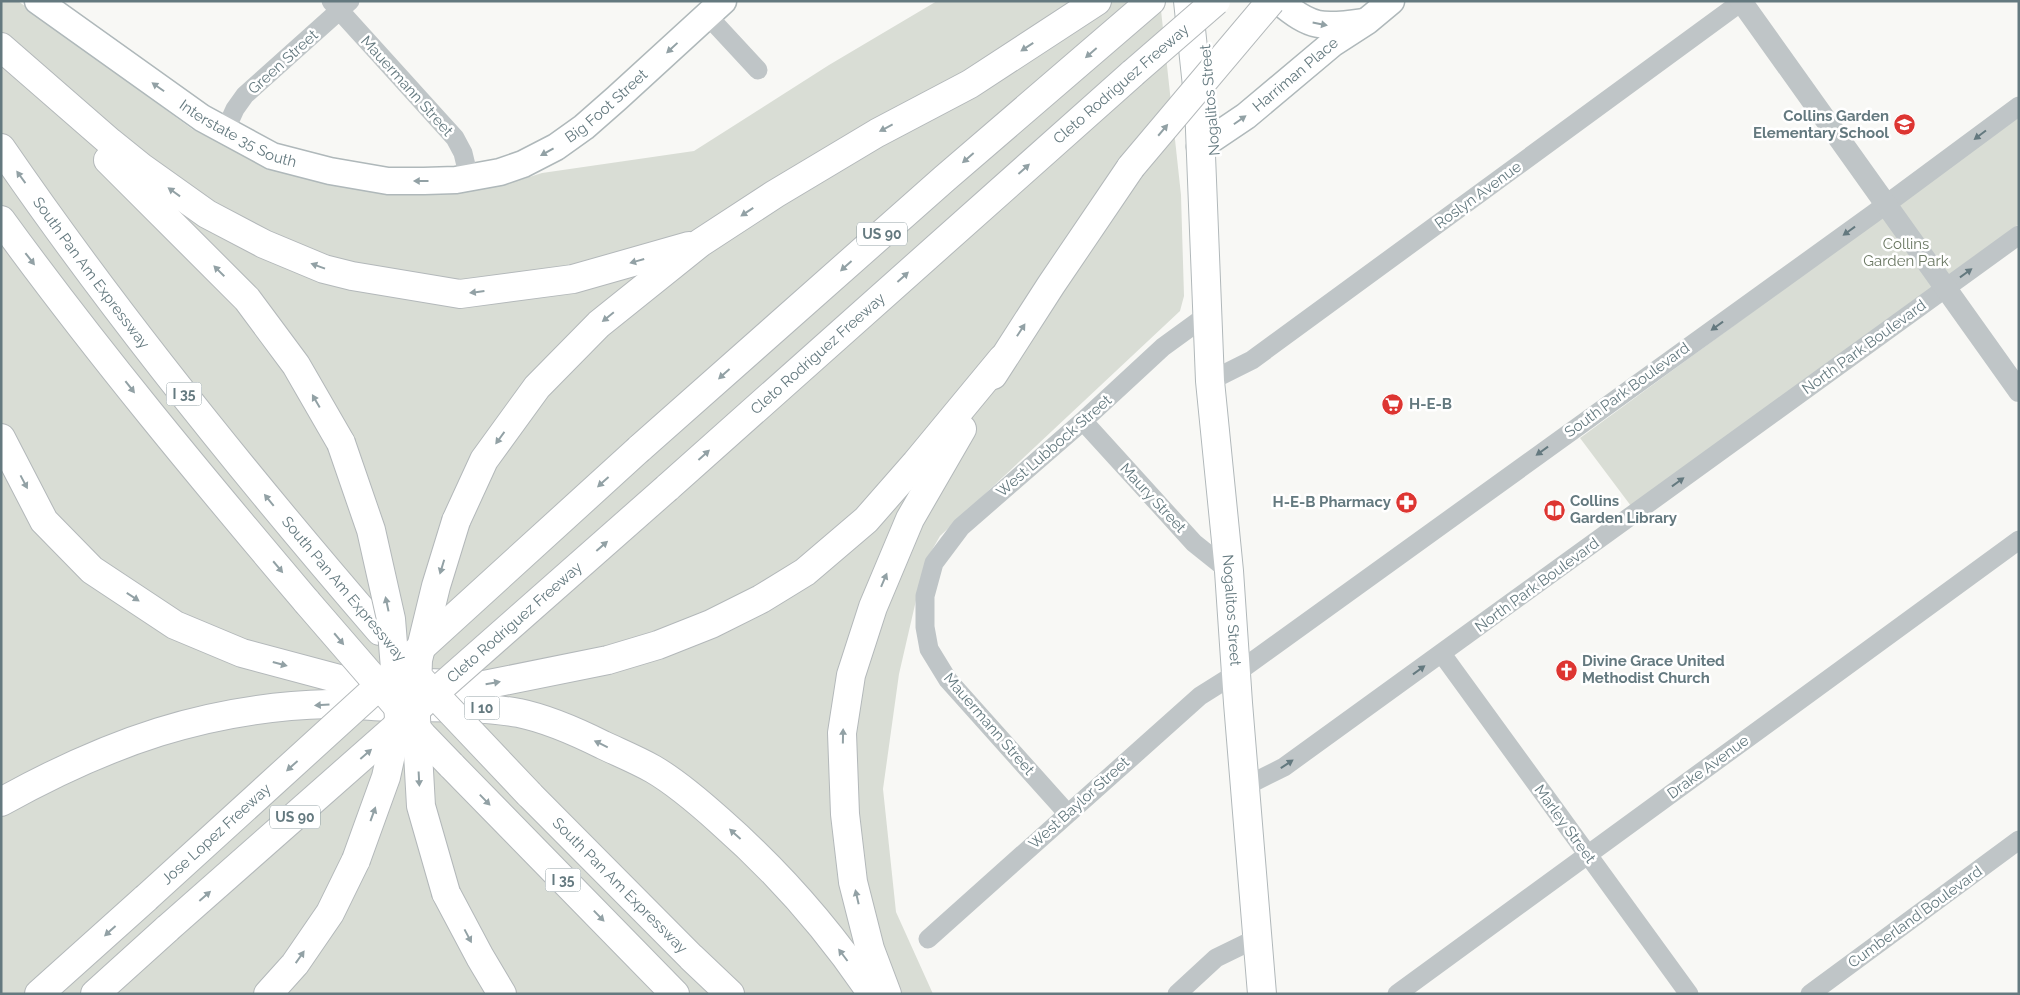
<svg xmlns="http://www.w3.org/2000/svg" width="2020" height="995" font-family="Raleway,sans-serif">
	<rect width="100%" height="100%" fill="#f8f8f5"/>
	<path fill="#d9ddd5" d="M1 1H18L192 129 268 166 453 191 504 185 542 173 694 151 829 65 937 1H1160L1181 195 1184 296 1180 311 940 536 928 557 917 596 899 674 883 789 896 912 933 994H1Z
		M2019 117V224L1631 506 1580 438Z"/>
	<g fill="none" stroke-linecap="round" stroke-linejoin="round">
		<defs>
			<g id="secondary">
				<path id="s1" d="M38 1 202 118 272 156 330 171 388 181H424L456 180 500 172 523 164 556 147 584 127 617 98 723 1"/>
				<path d="M1279 1C1311 28 1322 28 1363 22"/>
				<path id="s2" d="M1200 147 1246 116 1333 43 1367 21 1391 1"/>
			</g>
			<g id="primary">
				<path id="s3" d="M1188 1 1199 105 1210 381 1229 571 1238 703 1262 994"/>
			</g>
			<g id="motorway">
				<path d="M1 47 110 142 141 167 207 214 264 244 324 269 352 276 460 294 573 279 689 246"/>
				<path id="s4" d="M1 148C117 317 246 476 380 631"/>
				<path d="M108 160 247 299 296 365 341 443"/>
				<path d="M1 220C97 352 202 478 307 602"/>
				<path d="M993 375 1051 285 1131 167"/>
				<path d="M1 438 44 521 92 570 175 625 242 653 343 680 484 685 608 660 658 645 711 624 761 599 805 572 866 520 916 463 1002 359"/>
				<path d="M639 449 944 179 1151 1"/>
				<path id="s5" d="M667 488 1133 73"/>
				<path d="M456 521 484 460 537 387 599 324 700 243 775 194 877 133 970 84 1097 1"/>
				<path d="M451 765 675 994"/>
				<path id="s6" d="M529 794 691 957 730 994"/>
				<path d="M1 802C107 743 207 707 329 704 349 704 369 706 389 707 434 708 474 705 519 713 548 719 577 732 603 745 620 753 637 760 653 769 677 783 700 803 720 821 778 872 829 930 872 994"/>
				<path d="M446 893 480 957 502 994"/>
				<path d="M39 994 146 898"/>
				<path d="M95 994 168 928"/>
				<path d="M268 994 295 964 330 913 356 860"/>
				<path d="M887 994 870 949 853 882 845 814 842 733 851 675 873 607 910 519 962 429"/>
			</g>
		</defs>
		<use href="#secondary" stroke="#afb8ba" stroke-width="29"/>
		<use href="#primary" stroke="#b1b8ba" stroke-width="30"/>
		<use href="#motorway" stroke="#b3b8ba" stroke-width="30"/>
		<path stroke="#bfc5c7" stroke-width="19" d="M331 1 455 138 463 153 469 178
			M707 15 758 70
			M225 131 235 109 245 95 350 1
			M1210 381 1252 360 1741 2
			M1083 421 1194 543 1229 571
			M1442 654 1689 994
			M1244 787 1284 767 2019 235
			M1068 814 948 680 929 649 925 627V596L934 563 961 527 1083 421 1163 347 1207 315
			M928 939 1200 696 1235 674 1873 214 2019 106
			M1177 994 1216 958 1257 938
			M1397 994 2019 540
			M1810 994 2019 840"/>
		<path stroke="#bfc5c7" stroke-width="22" d="M1741 1 2019 391"/>
		<use href="#secondary" stroke="#fff" stroke-width="26"/>
		<use href="#primary" stroke="#fff" stroke-width="28"/>
		<use href="#motorway" stroke="#fff" stroke-width="28"/>
		<defs>
			<g id="motorway-bridge">
				<path d="M1133 73 1216 1"/>
				<path d="M1131 167 1271 1"/>
				<path d="M341 443 371 530 391 619 399 718 386 777 356 860"/>
				<path d="M307 602 423 736 451 765"/>
				<path d="M422 681 529 794"/>
				<path d="M446 893 421 806 416 718 418 660 436 586 456 521"/>
				<path id="s7" d="M146 898 639 449"/>
				<path id="s8" d="M168 928 667 488"/>
			</g>
		</defs>
		<use href="#motorway-bridge" stroke="#b3b8ba" stroke-width="30" stroke-linecap="butt"/>
		<use href="#motorway-bridge" stroke="#fff" stroke-width="28"/>
	</g>
	<defs><path id="oneway-solid" d="M-6-.8H1V-3.2L6.5 0L1 3.2V.8H-6Z" transform="scale(1.25)"/></defs>
	<g fill="#92a1a5">
		<use href="#oneway-solid" transform="translate(1320 24) rotate(11)"/>
		<use href="#oneway-solid" transform="translate(1027 47) rotate(147)"/>
		<use href="#oneway-solid" transform="translate(672 48) rotate(137)"/>
		<use href="#oneway-solid" transform="translate(1091 53) rotate(139)"/>
		<use href="#oneway-solid" transform="translate(158 87) rotate(-145)"/>
		<use href="#oneway-solid" transform="translate(1240 120) rotate(-35)"/>
		<use href="#oneway-solid" transform="translate(886 128) rotate(152)"/>
		<use href="#oneway-solid" transform="translate(1163 130) rotate(-50)"/>
		<use href="#oneway-solid" transform="translate(547 152) rotate(151)"/>
		<use href="#oneway-solid" transform="translate(968 158) rotate(139)"/>
		<use href="#oneway-solid" transform="translate(1024 169) rotate(-42)"/>
		<use href="#oneway-solid" transform="translate(21 177) rotate(-126)"/>
		<use href="#oneway-solid" transform="translate(421 181) rotate(-180)"/>
		<use href="#oneway-solid" transform="translate(174 192) rotate(-144)"/>
		<use href="#oneway-solid" transform="translate(747 212) rotate(147)"/>
		<use href="#oneway-solid" transform="translate(30 259) rotate(52)"/>
		<use href="#oneway-solid" transform="translate(637 261) rotate(164)"/>
		<use href="#oneway-solid" transform="translate(318 266) rotate(-160)"/>
		<use href="#oneway-solid" transform="translate(846 266) rotate(138)"/>
		<use href="#oneway-solid" transform="translate(219 271) rotate(-135)"/>
		<use href="#oneway-solid" transform="translate(903 277) rotate(-42)"/>
		<use href="#oneway-solid" transform="translate(477 292) rotate(173)"/>
		<use href="#oneway-solid" transform="translate(608 317) rotate(141)"/>
		<use href="#oneway-solid" transform="translate(1021 330) rotate(-57)"/>
		<use href="#oneway-solid" transform="translate(724 374) rotate(138)"/>
		<use href="#oneway-solid" transform="translate(130 387) rotate(52)"/>
		<use href="#oneway-solid" transform="translate(316 401) rotate(-120)"/>
		<use href="#oneway-solid" transform="translate(500 438) rotate(126)"/>
		<use href="#oneway-solid" transform="translate(704 455) rotate(-42)"/>
		<use href="#oneway-solid" transform="translate(24 482) rotate(62)"/>
		<use href="#oneway-solid" transform="translate(603 482) rotate(138)"/>
		<use href="#oneway-solid" transform="translate(269 500) rotate(-129)"/>
		<use href="#oneway-solid" transform="translate(602 546) rotate(-41)"/>
		<use href="#oneway-solid" transform="translate(278 567) rotate(50)"/>
		<use href="#oneway-solid" transform="translate(442 567) rotate(107)"/>
		<use href="#oneway-solid" transform="translate(884 580) rotate(-67)"/>
		<use href="#oneway-solid" transform="translate(133 597) rotate(33)"/>
		<use href="#oneway-solid" transform="translate(387 604) rotate(-102)"/>
		<use href="#oneway-solid" transform="translate(339 639) rotate(50)"/>
		<use href="#oneway-solid" transform="translate(280 664) rotate(15)"/>
		<use href="#oneway-solid" transform="translate(493 683) rotate(-10)"/>
		<use href="#oneway-solid" transform="translate(322 705) rotate(176)"/>
		<use href="#oneway-solid" transform="translate(843 736) rotate(-89)"/>
		<use href="#oneway-solid" transform="translate(601 744) rotate(-154)"/>
		<use href="#oneway-solid" transform="translate(366 754) rotate(-41)"/>
		<use href="#oneway-solid" transform="translate(292 766) rotate(138)"/>
		<use href="#oneway-solid" transform="translate(419 779) rotate(87)"/>
		<use href="#oneway-solid" transform="translate(485 800) rotate(46)"/>
		<use href="#oneway-solid" transform="translate(373 814) rotate(-70)"/>
		<use href="#oneway-solid" transform="translate(735 834) rotate(-138)"/>
		<use href="#oneway-solid" transform="translate(205 896) rotate(-41)"/>
		<use href="#oneway-solid" transform="translate(857 897) rotate(-103)"/>
		<use href="#oneway-solid" transform="translate(599 916) rotate(46)"/>
		<use href="#oneway-solid" transform="translate(110 931) rotate(138)"/>
		<use href="#oneway-solid" transform="translate(468 936) rotate(62)"/>
		<use href="#oneway-solid" transform="translate(843 955) rotate(-127)"/>
		<use href="#oneway-solid" transform="translate(300 957) rotate(-55)"/>
	</g>
	<g fill="#64797f">
		<use href="#oneway-solid" transform="translate(1980 135) rotate(143)"/>
		<use href="#oneway-solid" transform="translate(1849 231) rotate(144)"/>
		<use href="#oneway-solid" transform="translate(1966 273) rotate(-36)"/>
		<use href="#oneway-solid" transform="translate(1717 326) rotate(144)"/>
		<use href="#oneway-solid" transform="translate(1542 451) rotate(144)"/>
		<use href="#oneway-solid" transform="translate(1678 482) rotate(-36)"/>
		<use href="#oneway-solid" transform="translate(1419 670) rotate(-36)"/>
		<use href="#oneway-solid" transform="translate(1287 764) rotate(-34)"/>
	</g>
	<defs>
		<symbol id="school-disc" viewBox="-11 -11 22 22"><circle r="9.5" fill="#dd3531" stroke="#fff"/><path d="M0-5L7-2L0 1L-7-2ZM-4 1L0 2.5L4 1V4Q0 6-4 4Z" fill="#fff"/></symbol>
		<symbol id="supermarket-disc" viewBox="-11 -11 22 22"><circle r="9.5" fill="#dd3531" stroke="#fff"/><path d="M-6-5.5h2.5l.6 2H6L4.5 2H-2.5L-4.4-4H-6ZM-1.5 3.2a1.3 1.3 0 1 0 .1 0ZM3 3.2a1.3 1.3 0 1 0 .1 0Z" fill="#fff"/></symbol>
		<symbol id="pharmacy-disc" viewBox="-11 -11 22 22"><circle r="9.5" fill="#dd3531" stroke="#fff"/><path d="M-2-6h4v4h4v4h-4v4h-4v-4h-4v-4h4Z" fill="#fff"/></symbol>
		<symbol id="library-disc" viewBox="-11 -11 22 22"><circle r="9.5" fill="#dd3531" stroke="#fff"/><path d="M-6-4Q-3-5.5-.7-3.5V5Q-3 3-6 4ZM6-4Q3-5.5 .7-3.5V5Q3 3 6 4Z" fill="#fff"/></symbol>
		<symbol id="church-disc" viewBox="-11 -11 22 22"><circle r="9.5" fill="#dd3531" stroke="#fff"/><path d="M-1.2-6h2.4v3.5h3.3v2.4h-3.3V6h-2.4V-.1h-3.3v-2.4h3.3Z" fill="#fff"/></symbol>
	</defs>
	<g fill-rule="evenodd">
		<use href="#school-disc" x="1892" y="112" width="25" height="25"/>
		<use href="#supermarket-disc" x="1380" y="392" width="25" height="25"/>
		<use href="#pharmacy-disc" x="1394" y="490" width="25" height="25"/>
		<use href="#library-disc" x="1542" y="498" width="25" height="25"/>
		<use href="#church-disc" x="1554" y="658" width="25" height="25"/>
	</g>
	<g text-anchor="middle" stroke-width="5" stroke-linejoin="round" paint-order="stroke">
		<g fill="#fff" stroke="#92a1a5" stroke-width="1">
			<rect x="857" y="222.5" width="50" height="23" rx="4"/>
			<rect x="166.5" y="382.5" width="35" height="23" rx="4"/>
			<rect x="464.5" y="696.5" width="35" height="23" rx="4"/>
			<rect x="270" y="805.5" width="50" height="23" rx="4"/>
			<rect x="545.5" y="868.5" width="35" height="23" rx="4"/>
		</g>
		<g font-size="14" font-weight="bold" fill="#64797f">
			<text x="882" y="239">US 90</text>
			<text x="184" y="399">I 35</text>
			<text x="482" y="713">I 10</text>
			<text x="295" y="822">US 90</text>
			<text x="563" y="885">I 35</text>
		</g>
		<g font-size="15" fill="#64797f" stroke="#fff">
			<text transform="translate(283 62) rotate(-42)" y="5">Green Street</text>
			<text dy="5" stroke="none"><textPath href="#s2" startOffset="120">Harriman Place</textPath></text>
			<text transform="translate(1121 84) rotate(-41)" y="5">Cleto Rodriguez Freeway</text>
			<text transform="translate(407 86) rotate(48)" y="5">Mauermann Street</text>
			<text transform="translate(1210 100) rotate(-95)" y="5">Nogalitos Street</text>
			<text dy="5" stroke="none"><textPath href="#s1" startOffset="639">Big Foot Street</textPath></text>
			<text dy="5" stroke="none"><textPath href="#s1" startOffset="241">Interstate 35 South</textPath></text>
			<text transform="translate(1478 195) rotate(-36)" y="5">Roslyn Avenue</text>
			<text dy="5" stroke="none"><textPath href="#s4" startOffset="154">South Pan Am Expressway</textPath></text>
			<text transform="translate(1864 347) rotate(-36)" y="5">North Park Boulevard</text>
			<text dy="5" stroke="none"><textPath href="#s5" startOffset="202">Cleto Rodriguez Freeway</textPath></text>
			<text transform="translate(1627 390) rotate(-36)" y="5">South Park Boulevard</text>
			<text transform="translate(1054 446) rotate(-41)" y="5">West Lubbock Street</text>
			<text transform="translate(1153 498) rotate(47)" y="5">Maury Street</text>
			<text transform="translate(1537 585) rotate(-36)" y="5">North Park Boulevard</text>
			<text transform="translate(344 589) rotate(50)" y="5">South Pan Am Expressway</text>
			<text dy="5" stroke="none"><textPath href="#s3" startOffset="611">Nogalitos Street</textPath></text>
			<text dy="5" stroke="none"><textPath href="#s8" startOffset="462">Cleto Rodriguez Freeway</textPath></text>
			<text transform="translate(989 724) rotate(49)" y="5">Mauermann Street</text>
			<text transform="translate(1708 767) rotate(-36)" y="5">Drake Avenue</text>
			<text transform="translate(1079 803) rotate(-42)" y="5">West Baylor Street</text>
			<text transform="translate(1565 824) rotate(54)" y="5">Marley Street</text>
			<text dy="5" stroke="none"><textPath href="#s7" startOffset="95">Jose Lopez Freeway</textPath></text>
			<text dy="5" stroke="none"><textPath href="#s6" startOffset="129">South Pan Am Expressway</textPath></text>
			<text transform="translate(1915 917) rotate(-36)" y="5">Cumberland Boulevard</text>
		</g>
		<g font-size="15" font-weight="bold" fill="#64797f" stroke="#fff" text-anchor="start">
			<text x="1889" y="121" text-anchor="end">Collins Garden<tspan x="1889" dy="17">Elementary School</tspan></text>
			<text x="1409" y="409">H-E-B</text>
			<text x="1570" y="506">Collins<tspan x="1570" dy="17">Garden Library</tspan></text>
			<text x="1391" y="507" text-anchor="end">H-E-B Pharmacy</text>
			<text x="1582" y="666">Divine Grace United<tspan x="1582" dy="17">Methodist Church</tspan></text>
		</g>
		<g font-size="15" fill="#6b7863" stroke="#fff">
			<text x="1906" y="249">Collins<tspan x="1906" dy="17">Garden Park</tspan></text>
		</g>
	</g>
	<rect width="2020" height="995" fill="none" stroke="#64797f" stroke-width="5"/>
</svg>
